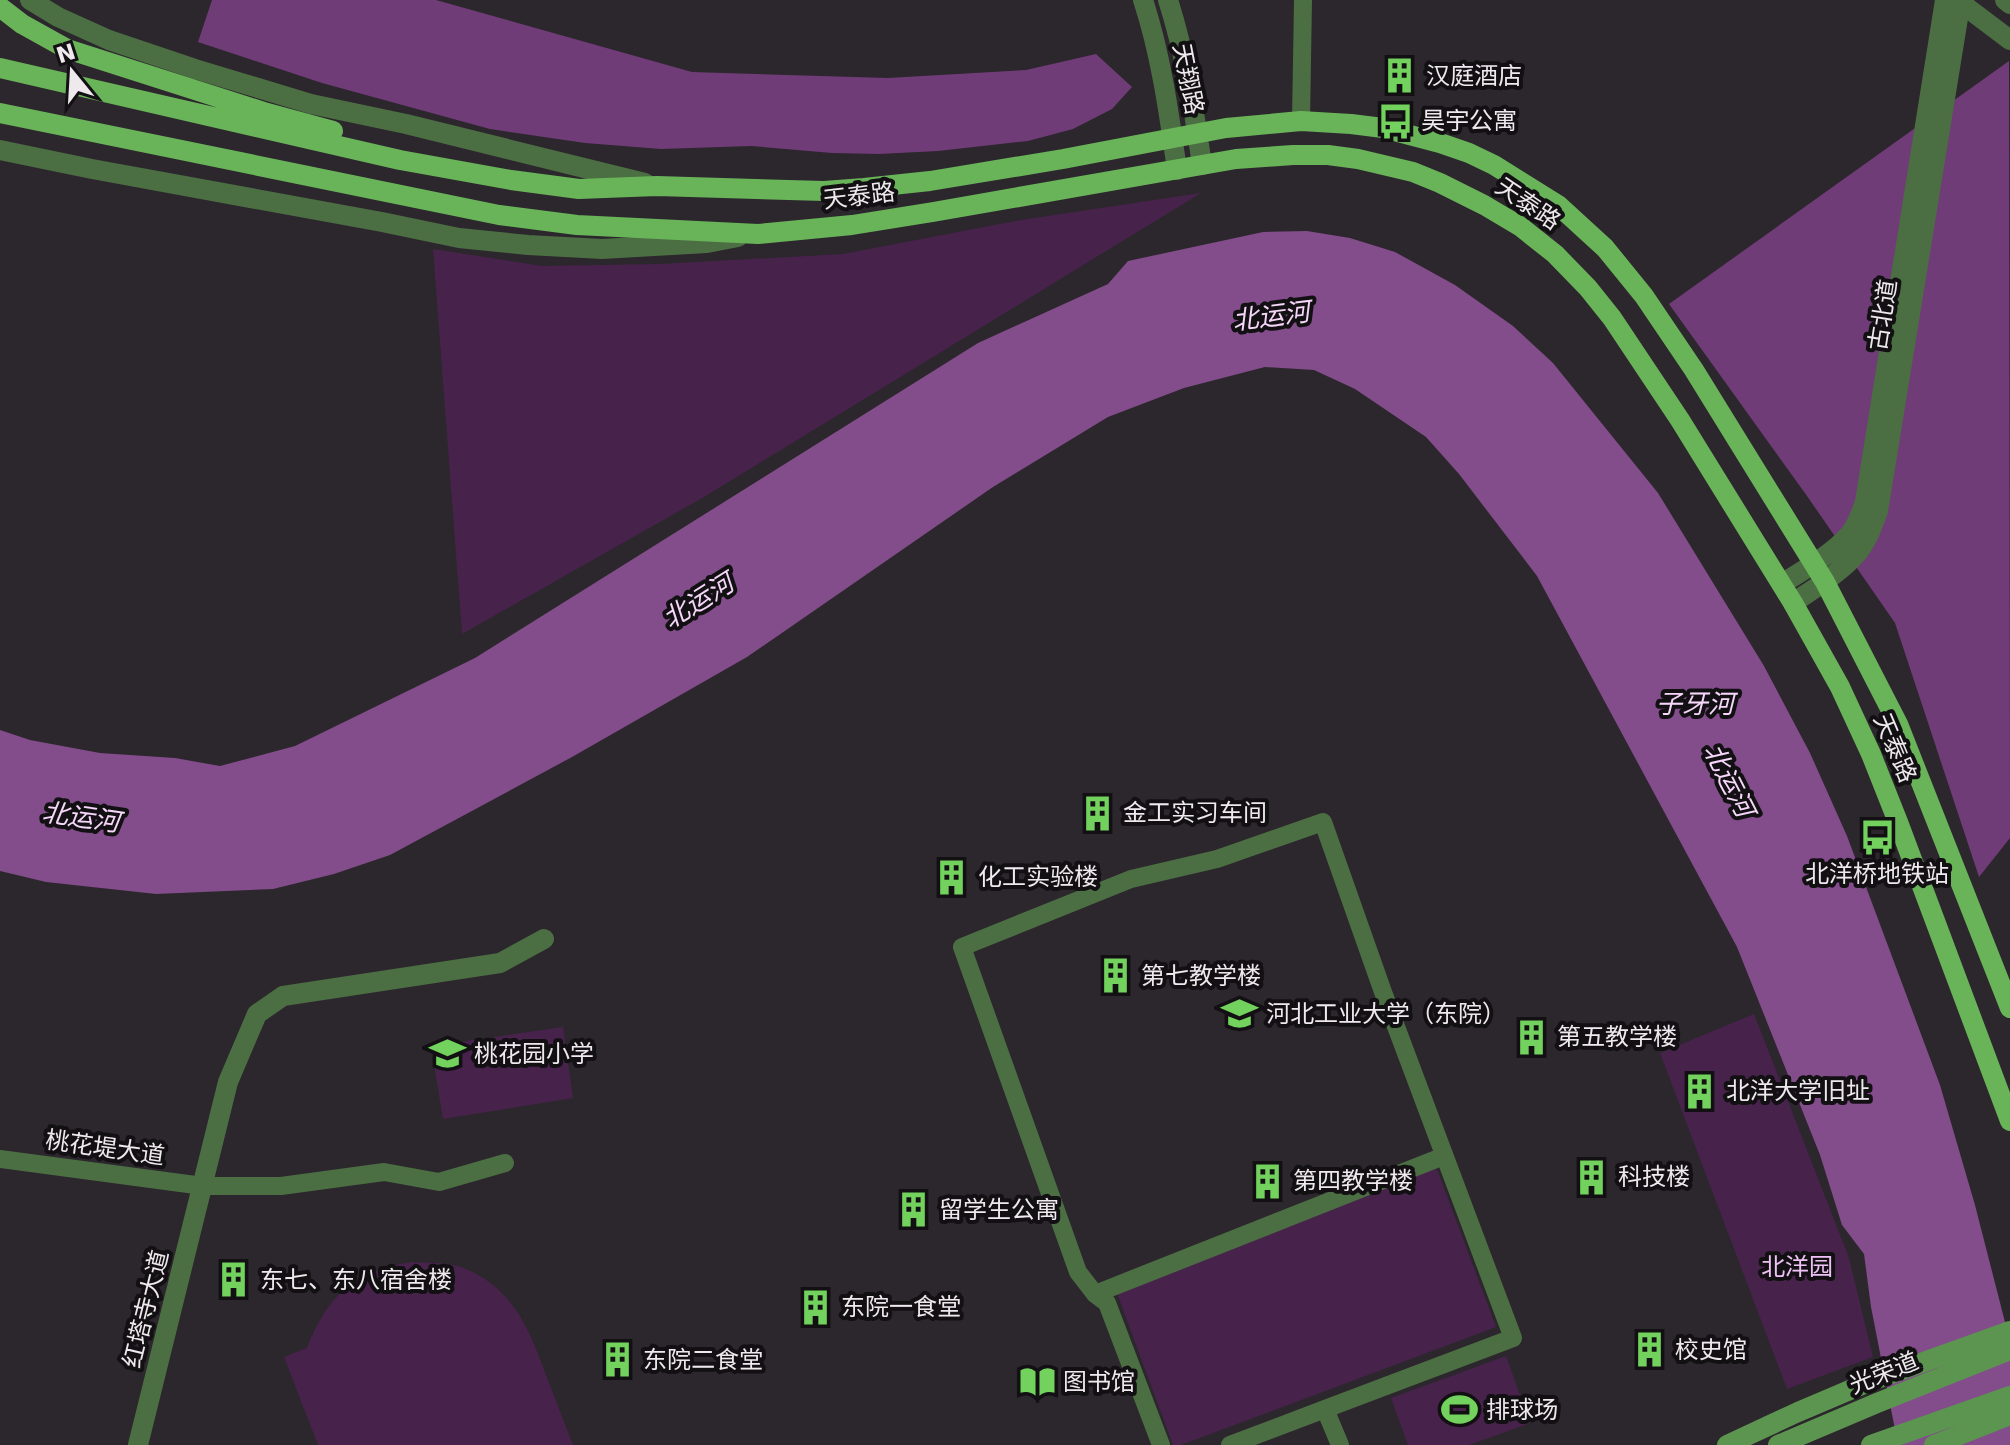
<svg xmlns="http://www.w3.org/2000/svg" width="2010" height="1445" font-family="'DejaVu Sans','Noto Sans SC',sans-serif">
	<rect width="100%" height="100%" fill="#2c262d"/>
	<path fill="#47234c" d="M1201 193 704 497 462 634 433 249 542 266 660 264 843 254 1021 220Z
		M1754 1014 1849 1258 1873 1357 1787 1389 1660 1053Z
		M563 1027 573 1098 443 1119 431 1046Z
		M1435 1164 1496 1327 1181 1445H1173L1114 1285Z
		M412 1262C427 1263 446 1262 461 1267 513 1287 528 1327 546 1375 555 1398 564 1422 573 1445H318L284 1357 307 1348C327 1296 355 1270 412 1262Z
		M1506 1356 1530 1423 1469 1445H1408L1391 1398Z"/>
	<path fill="#703c78" d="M212 0H436L692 72 888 78 1026 70 1096 54 1132 87 1112 109 1073 129 1028 141 938 151 879 154 832 153 751 146 661 149 585 143 490 129 322 83 198 42Z
		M2009 61 2010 838 1979 877 1895 623 1807 496 1669 304Z"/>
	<path fill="#824d8a" d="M1307 231 1350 238 1395 252 1455 285 1513 326 1553 363 1658 493 1764 666 1810 753 1847 836 1940 1085 1975 1205 2006 1326 2010 1346V1445H1898L1871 1307 1864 1254 1842 1225 1820 1155 1737 947 1537 576 1459 474 1426 437 1355 389 1314 370 1265 367 1184 388 1108 417 993 487 747 657 572 757 390 855 334 874 273 889 156 894 46 882 0 871V730L30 740 100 753 175 758 220 766 295 746 475 658 978 343 1108 284 1128 261 1263 232Z"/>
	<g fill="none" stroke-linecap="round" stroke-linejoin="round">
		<path stroke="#4b6e43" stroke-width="18" d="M1301 121 1303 0
			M0 1159 203 1186H281L384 1172 439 1182 505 1163
			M1095 1294 1444 1156
			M1161 1445 1107 1303 1095 1294 1078 1272 962 947 1131 879 1217 859 1323 822 1383 992 1513 1338 1325 1409 1340 1445
			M1230 1445 1325 1409"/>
		<path stroke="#4b6e43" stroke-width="20" d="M30 0 58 17 109 40 195 69 311 104 406 124 645 183
			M1143 0C1161 55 1169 113 1177 170
			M1168 0C1185 53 1194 110 1202 165
			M1957 0 2010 40
			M2005 0 2010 4
			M0 150 92 169 382 222 459 238 528 245 602 249 707 243 738 237
			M1782 584C1803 570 1831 555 1848 536 1857 527 1861 513 1865 502L1945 0
			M1793 603C1815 588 1843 571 1859 551 1868 539 1873 525 1878 511L1961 0
			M138 1445 228 1082 257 1014 283 996 500 963 544 939"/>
		<path stroke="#5c9550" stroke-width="20" d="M1727 1445 1798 1412 1871 1381 2010 1331
			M1778 1445 1877 1403 2010 1350
			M1871 1445 2010 1396
			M1934 1445 2010 1415"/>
		<path stroke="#69b359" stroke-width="20" d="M0 7 22 24 67 49 267 113 333 131
			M0 68 400 160 511 180 579 189 657 186 824 191 864 188 930 181 1063 159 1226 128 1301 121 1351 124 1383 128 1440 143 1469 153 1494 165 1558 205 1605 248 1644 296 1694 370 1825 582 1898 724 2010 1008
			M0 113 499 215 577 225 758 234 852 225 933 212 1236 159 1293 155H1328L1358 159 1413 172 1440 183 1484 205 1521 227 1555 254 1588 288 1612 318 1680 420 1793 603 1840 687 1871 754 1898 822 2010 1121"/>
	</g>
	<defs>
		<symbol id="building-bare" viewBox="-9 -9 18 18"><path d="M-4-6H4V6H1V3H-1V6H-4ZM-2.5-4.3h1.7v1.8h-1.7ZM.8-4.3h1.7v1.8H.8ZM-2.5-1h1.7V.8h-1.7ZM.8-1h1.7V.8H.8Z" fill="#72d25d" stroke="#121013" stroke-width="2.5" paint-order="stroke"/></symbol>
		<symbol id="bus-bare" viewBox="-9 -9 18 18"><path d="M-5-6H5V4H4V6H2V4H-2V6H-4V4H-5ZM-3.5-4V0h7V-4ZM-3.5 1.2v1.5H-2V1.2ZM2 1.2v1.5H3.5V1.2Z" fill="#72d25d" stroke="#121013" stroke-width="2.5" paint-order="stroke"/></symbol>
		<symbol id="university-bare" viewBox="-9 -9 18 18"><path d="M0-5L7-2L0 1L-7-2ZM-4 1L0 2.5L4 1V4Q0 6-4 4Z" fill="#72d25d" stroke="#121013" stroke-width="2.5" paint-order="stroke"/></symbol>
		<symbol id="school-bare" viewBox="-9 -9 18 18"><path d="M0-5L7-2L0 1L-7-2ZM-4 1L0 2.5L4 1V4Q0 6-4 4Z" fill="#72d25d" stroke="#121013" stroke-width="2.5" paint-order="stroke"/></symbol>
		<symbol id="library-bare" viewBox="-9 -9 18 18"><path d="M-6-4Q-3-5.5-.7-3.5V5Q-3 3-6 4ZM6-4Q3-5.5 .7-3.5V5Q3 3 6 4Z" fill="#72d25d" stroke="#121013" stroke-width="2.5" paint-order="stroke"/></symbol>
		<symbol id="stadium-bare" viewBox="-9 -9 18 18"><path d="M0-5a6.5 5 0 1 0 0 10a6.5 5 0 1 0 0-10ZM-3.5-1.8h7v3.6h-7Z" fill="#72d25d" stroke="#121013" stroke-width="2.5" paint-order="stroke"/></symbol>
	</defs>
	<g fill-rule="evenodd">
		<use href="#building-bare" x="1374" y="50" width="51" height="51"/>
		<use href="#bus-bare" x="1370" y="96" width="51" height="51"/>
		<use href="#building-bare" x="1072" y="788" width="51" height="51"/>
		<use href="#bus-bare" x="1852" y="812" width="51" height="51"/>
		<use href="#building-bare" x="926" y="852" width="51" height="51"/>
		<use href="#building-bare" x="1090" y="950" width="51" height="51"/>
		<use href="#university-bare" x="1214" y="988" width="51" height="51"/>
		<use href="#building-bare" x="1506" y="1012" width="51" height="51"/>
		<use href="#school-bare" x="422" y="1028" width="51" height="51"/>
		<use href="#building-bare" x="1674" y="1066" width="51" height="51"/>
		<use href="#building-bare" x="1566" y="1152" width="51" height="51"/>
		<use href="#building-bare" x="1242" y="1156" width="51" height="51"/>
		<use href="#building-bare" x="888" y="1184" width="51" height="51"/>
		<use href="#building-bare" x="208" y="1254" width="51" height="51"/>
		<use href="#building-bare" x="790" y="1282" width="51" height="51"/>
		<use href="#building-bare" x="1624" y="1324" width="51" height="51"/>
		<use href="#building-bare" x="592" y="1334" width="51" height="51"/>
		<use href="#library-bare" x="1012" y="1356" width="51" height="51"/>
		<use href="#stadium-bare" x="1434" y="1384" width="51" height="51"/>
	</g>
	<g text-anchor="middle" stroke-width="8" stroke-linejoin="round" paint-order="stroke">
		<g font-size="24" fill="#ede9ed" stroke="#121013" text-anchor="start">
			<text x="1426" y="84">汉庭酒店</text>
			<text x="1421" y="129">昊宇公寓</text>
			<text x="1123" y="821">金工实习车间</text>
			<text x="1877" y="882" text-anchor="middle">北洋桥地铁站</text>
			<text x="978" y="885">化工实验楼</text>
			<text x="1141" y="984">第七教学楼</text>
			<text x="1266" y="1022">河北工业大学（东院）</text>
			<text x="1557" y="1045">第五教学楼</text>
			<text x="474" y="1062">桃花园小学</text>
			<text x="1726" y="1099">北洋大学旧址</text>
			<text x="1618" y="1185">科技楼</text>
			<text x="1293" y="1189">第四教学楼</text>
			<text x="939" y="1218">留学生公寓</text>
			<text x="260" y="1288">东七、东八宿舍楼</text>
			<text x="841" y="1315">东院一食堂</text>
			<text x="1675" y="1358">校史馆</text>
			<text x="643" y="1368">东院二食堂</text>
			<text x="1063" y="1390">图书馆</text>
			<text x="1486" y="1418">排球场</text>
		</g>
		<g font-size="24" fill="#ede9ed" stroke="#121013">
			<text transform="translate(1188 79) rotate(79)" y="8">天翔路</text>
			<text transform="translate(859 196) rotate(-7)" y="8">天泰路</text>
			<text transform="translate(1528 204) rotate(34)" y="8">天泰路</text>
			<text transform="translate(1883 315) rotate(-81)" y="8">古北道</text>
			<text transform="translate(1895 748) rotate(67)" y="8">天泰路</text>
			<text transform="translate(105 1148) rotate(8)" y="8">桃花堤大道</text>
			<text transform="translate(146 1309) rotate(-76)" y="8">红塔寺大道</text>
			<text transform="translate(1884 1373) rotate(-22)" y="8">光荣道</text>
		</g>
		<g font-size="24" fill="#eec1f4" stroke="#121013">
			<text x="1797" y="1275">北洋园</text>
		</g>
		<g font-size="26" font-style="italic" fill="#f6d7fa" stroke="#121013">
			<text transform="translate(1271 316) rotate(-7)" y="9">北运河</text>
			<text transform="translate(698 601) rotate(-32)" y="9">北运河</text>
			<text x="1695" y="713">子牙河</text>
			<text transform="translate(1729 780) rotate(63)" y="9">北运河</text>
			<text transform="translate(81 817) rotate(8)" y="9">北运河</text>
		</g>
	</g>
	<g transform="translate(72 72) rotate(342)" stroke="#121013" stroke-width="6" paint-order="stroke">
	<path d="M0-6L14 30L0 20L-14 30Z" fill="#ede9ed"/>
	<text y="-12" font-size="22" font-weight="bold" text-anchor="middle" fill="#ede9ed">N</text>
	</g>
</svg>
